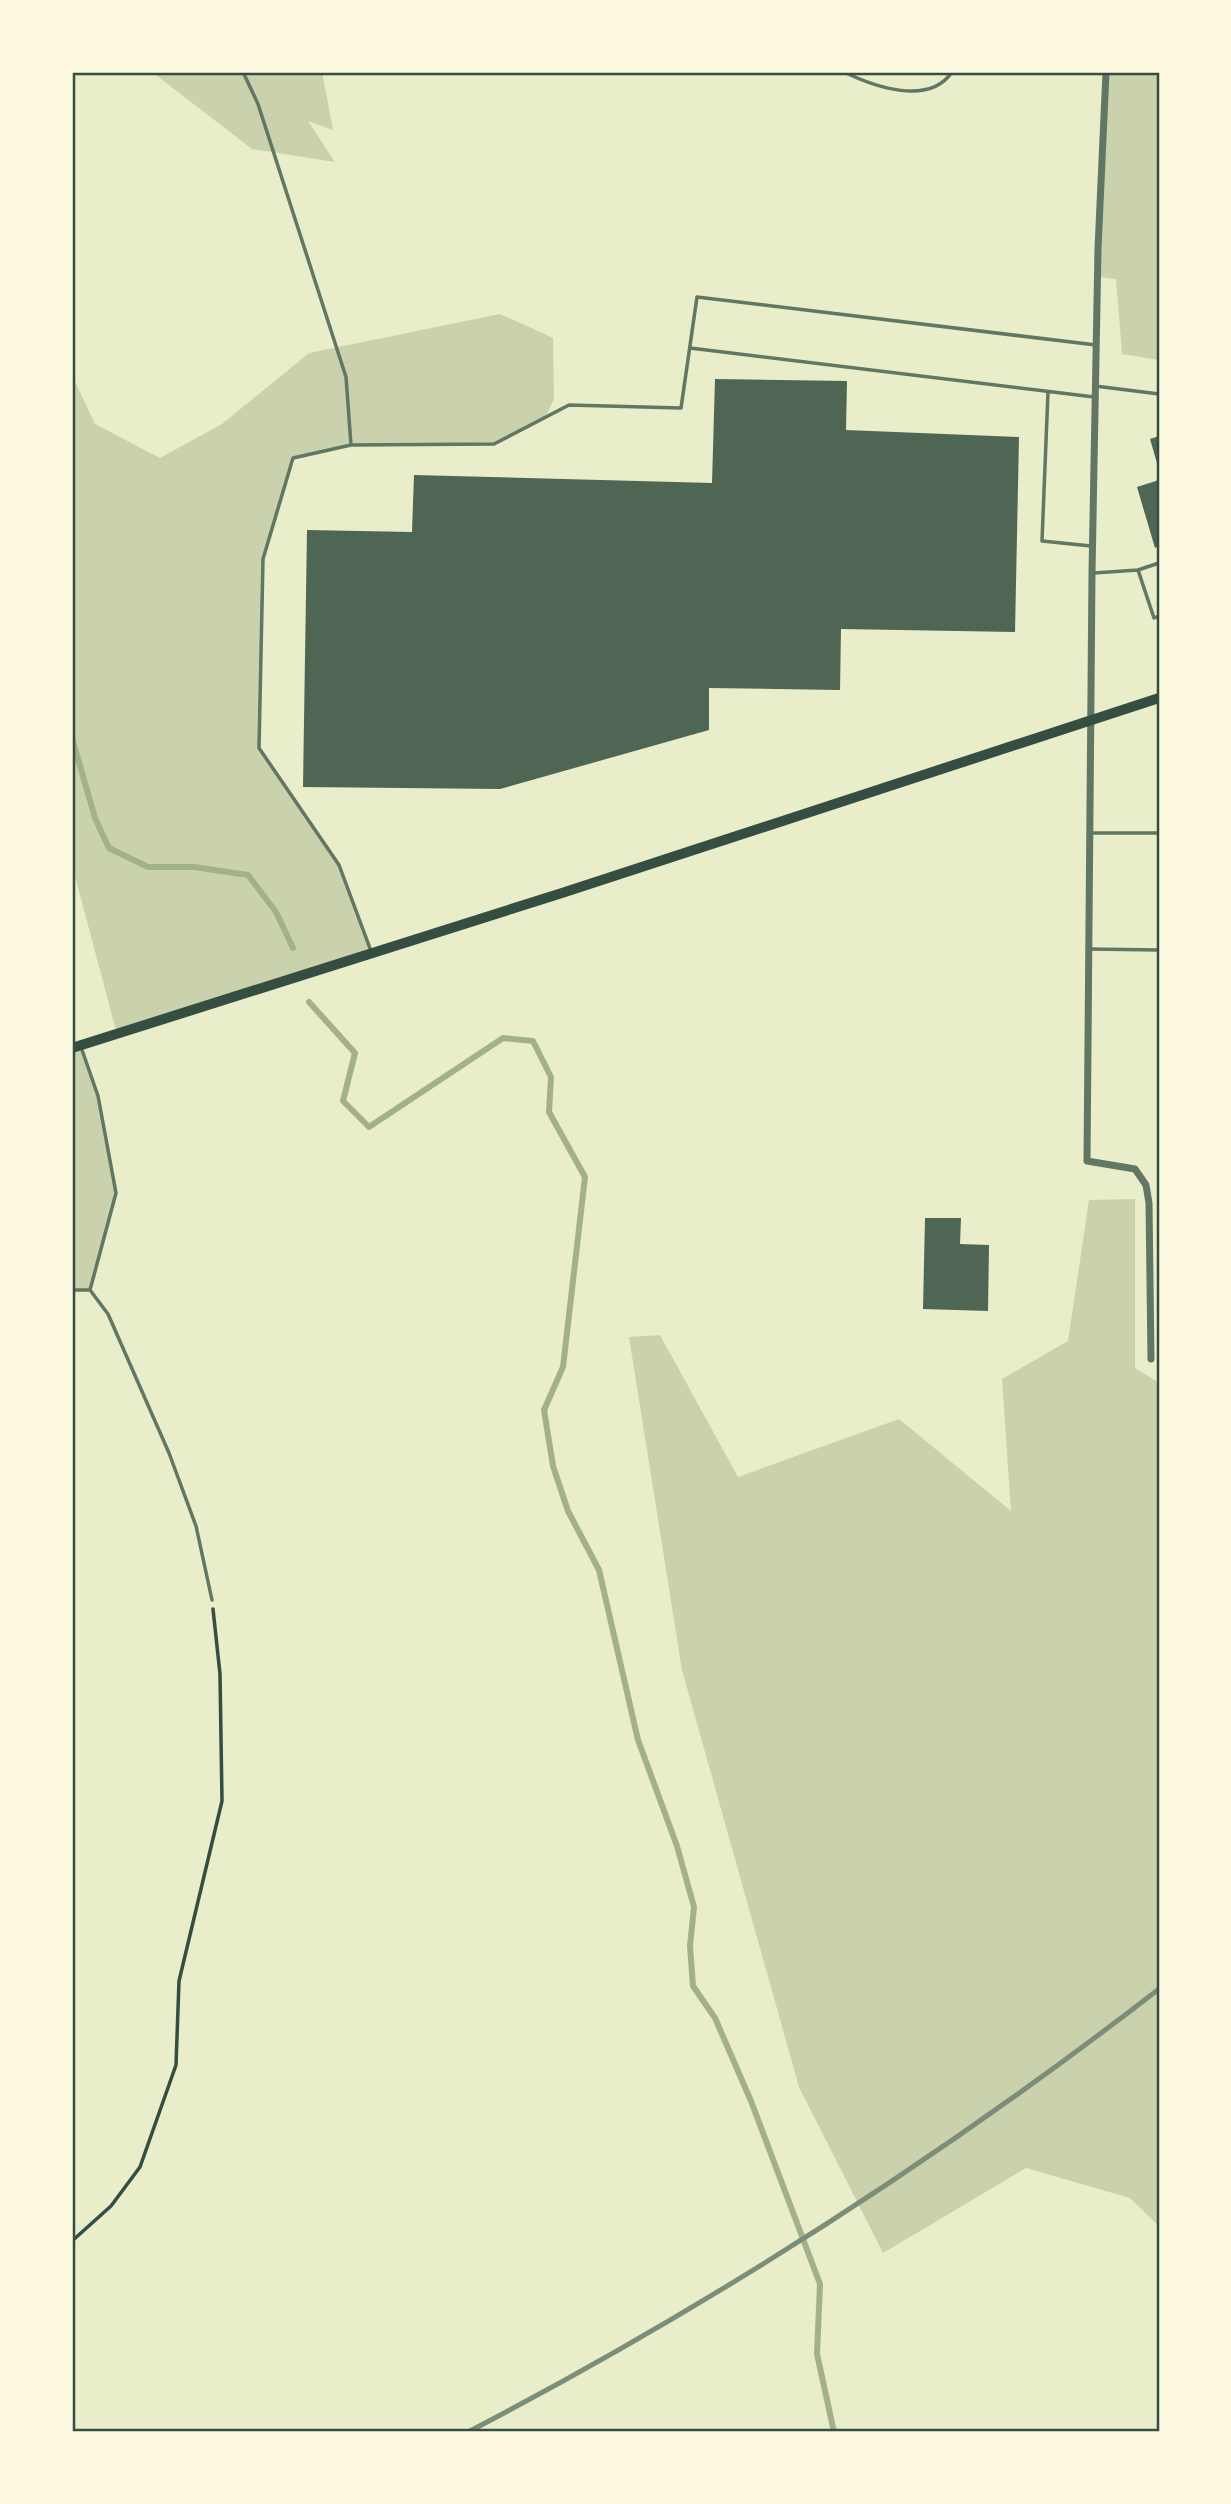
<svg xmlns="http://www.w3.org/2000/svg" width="1231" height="2504" font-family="Signika,sans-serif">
	<rect width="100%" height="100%" fill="#e9edc9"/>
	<path fill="#cad2ad" d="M152 72H322L333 130 308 121 335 162 252 149Z
		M1106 72H1159V360L1122 354 1116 279 1098 277Z
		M500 314 553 338 554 399 546 416 494 444 351 445 293 458 263 559 259 748 339 865 372 953 117 1034 72 865V375L95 424 160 458 222 424 309 353Z
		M81 1046 98 1096 116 1193 90 1290H72V1048Z
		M1135 1199V1368L1159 1383V2226L1130 2198 1026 2168 883 2253 799 2087 682 1670 629 1337 660 1335 738 1477 899 1419 1011 1511 1002 1379 1068 1341 1089 1200Z"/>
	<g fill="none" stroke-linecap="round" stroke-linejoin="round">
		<path stroke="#a3b18a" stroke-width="6" d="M72 738 95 818 109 848 148 867H194L248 875 276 912 293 948
			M309 1002 355 1053 343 1101 369 1127 503 1038 533 1041 551 1077 549 1112 585 1177 563 1367 544 1410 553 1466 568 1511 599 1570 638 1740 677 1846 694 1907 690 1946 693 1986 715 2018 751 2101 820 2284 817 2354 834 2432"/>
	</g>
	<path fill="#4f6655" d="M715 379 847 381 846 430 1019 437 1015 632 841 629 840 690 709 688V730L500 789 303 787 307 530 412 532 414 475 712 483Z
		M1159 436V470L1150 439Z
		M1159 480V546L1155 548 1137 487Z
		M925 1218H961L960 1244 989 1245 988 1311 923 1309Z"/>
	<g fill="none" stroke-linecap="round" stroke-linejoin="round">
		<path stroke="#344e41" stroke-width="3.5" d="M72 2241 111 2206 140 2167 176 2065 179 1981 222 1801 220 1674 213 1609"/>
		<path stroke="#617663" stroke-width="3.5" d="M243 72 258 104 346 377 351 445
			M844 72C875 87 929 106 952 72
			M690 348 1094 397
			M1095 386 1159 394
			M1048 392 1042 541 1091 546
			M1138 570 1154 618 1159 616
			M1094 573 1138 570 1159 563
			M1091 833H1159
			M1089 949 1159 950
			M371 951 339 865 259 748 263 559 293 458 351 445 494 444 569 405 681 408 697 297 1096 345
			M81 1047 98 1096 116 1193 90 1290
			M72 1290H90L108 1314 169 1453 196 1526 212 1600"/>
		<path stroke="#617663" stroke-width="7" d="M1106 72 1098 249 1092 573 1087 1161 1135 1169 1146 1185 1149 1203 1151 1359"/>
		<path stroke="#344e41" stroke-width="10" d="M72 1048 562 893 1159 698"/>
		<path stroke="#7c8e77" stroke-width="5" d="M468 2432C710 2306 943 2156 1159 1989"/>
	</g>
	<rect width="1231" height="2504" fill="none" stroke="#fefae0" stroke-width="147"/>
	<rect x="74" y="74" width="1084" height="2356" fill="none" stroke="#344e41" stroke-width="2.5"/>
</svg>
